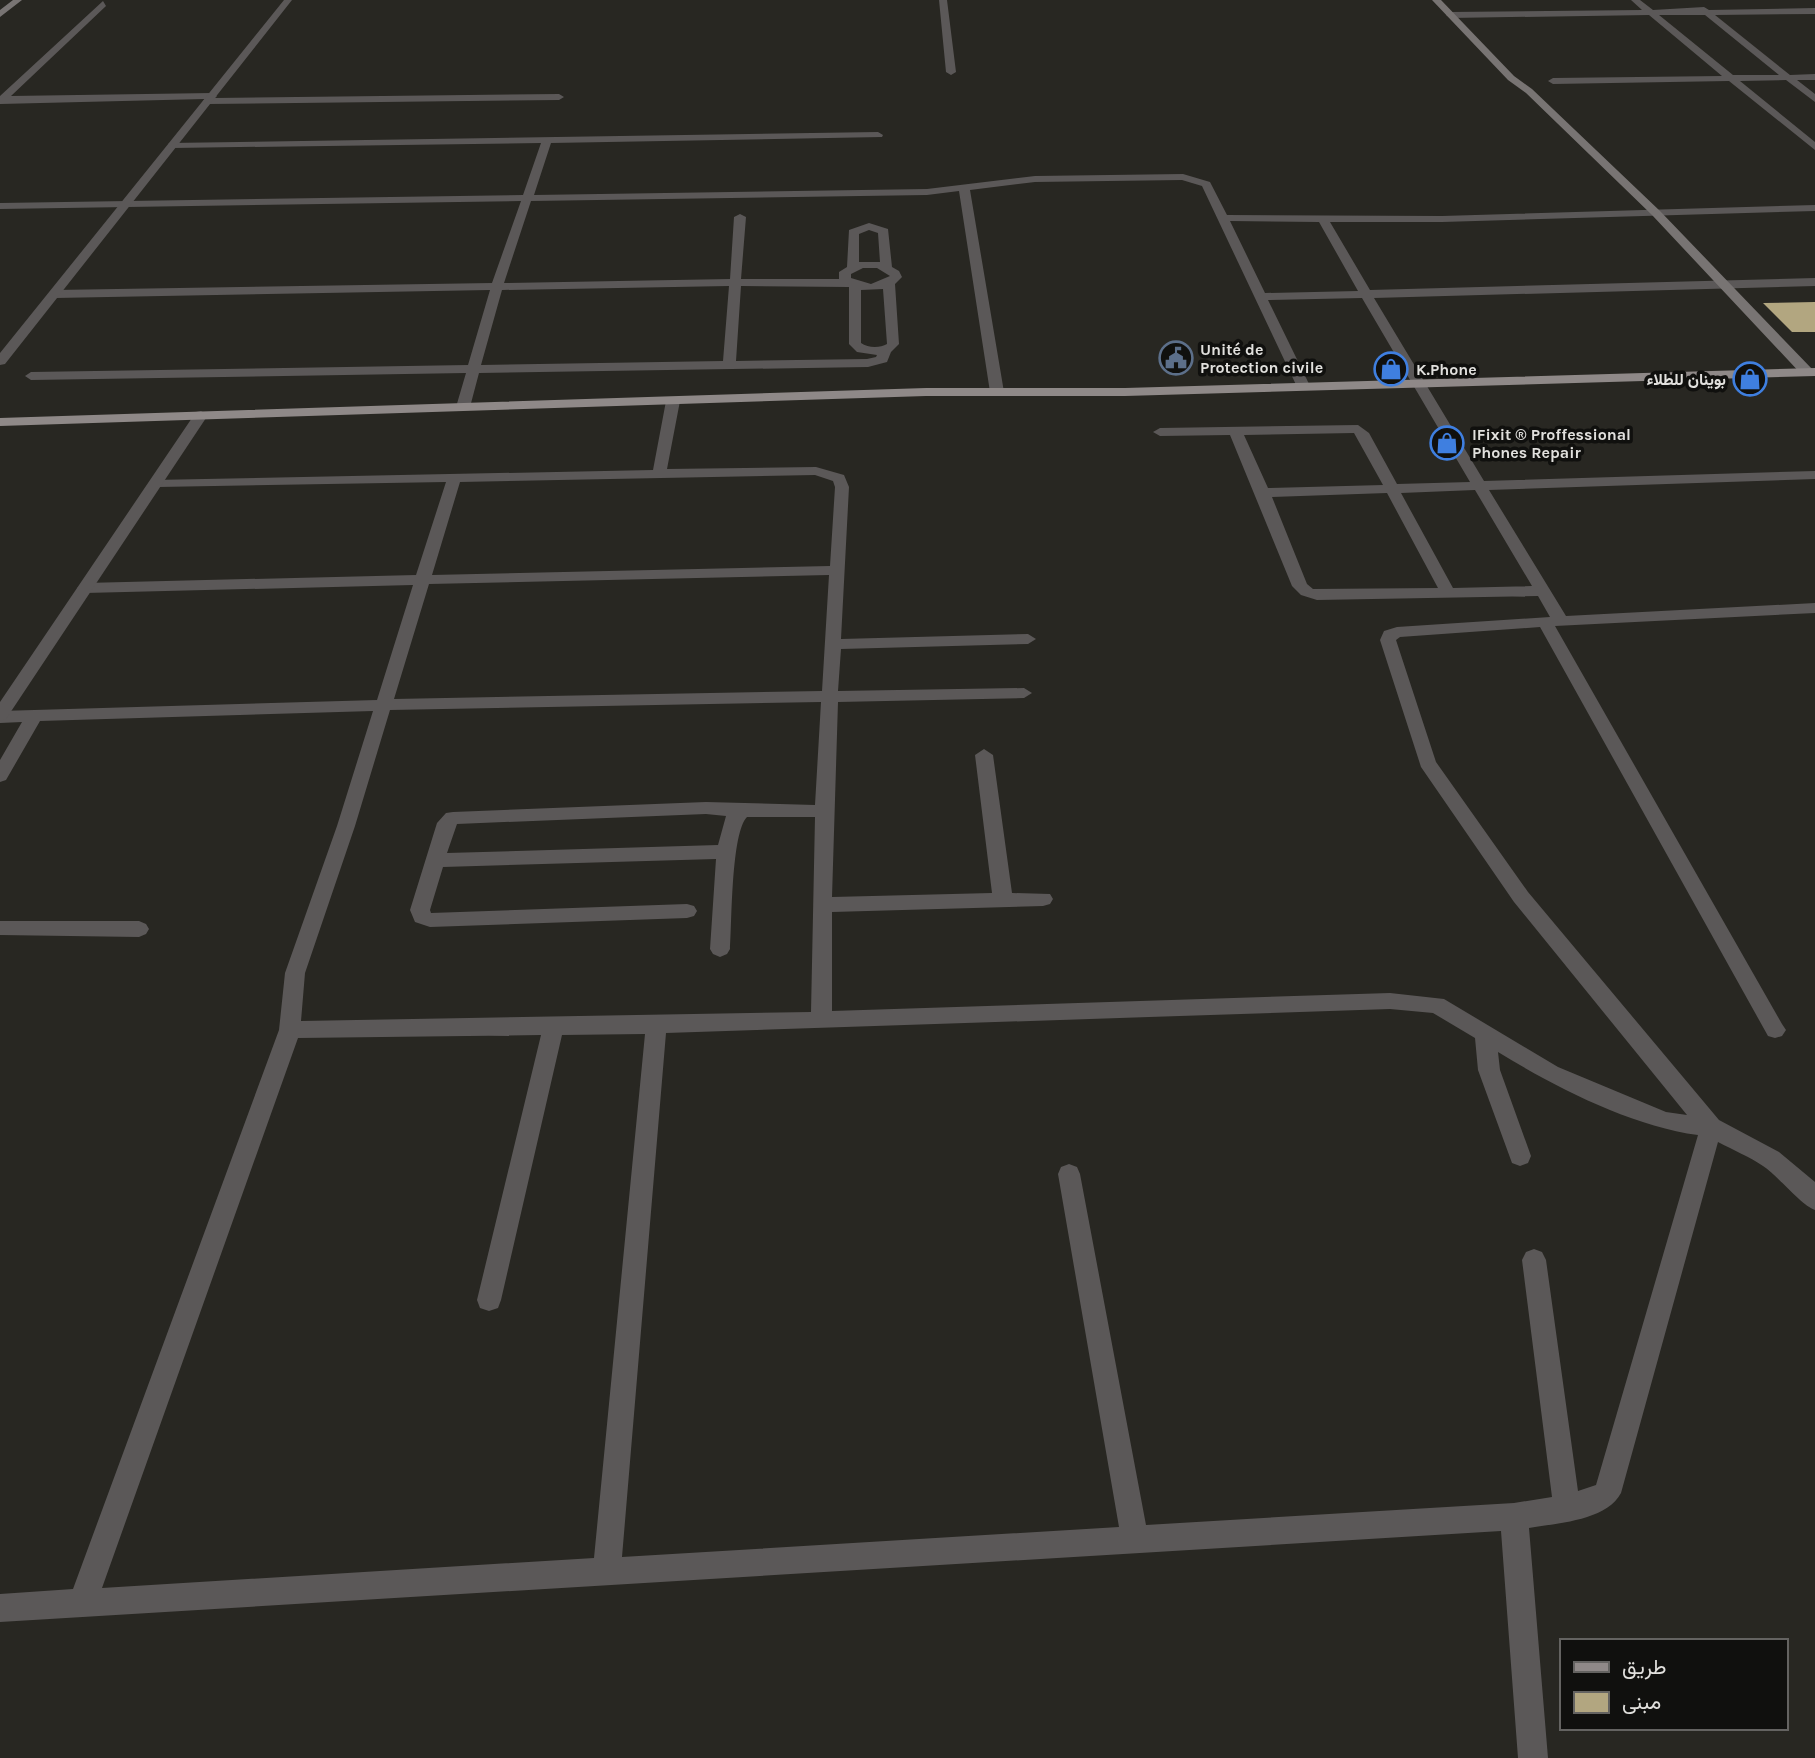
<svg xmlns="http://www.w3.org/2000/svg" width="1815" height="1758" font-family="Karla,Vazirmatn,sans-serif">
	<rect width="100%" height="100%" fill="#282722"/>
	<path fill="#b2a680" d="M1815 302V332H1792L1763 303Z"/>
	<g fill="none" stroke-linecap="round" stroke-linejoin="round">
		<path fill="#5b5858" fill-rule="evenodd" d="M939 0H947L956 72 951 75 946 72Z
			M1631 0H1640L1653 10 1704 7 1709 10 1815 8V14L1715 15 1790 75 1815 74V80H1797L1815 94V102L1786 80 1740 81 1815 142V150L1729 81 1553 84 1548 81 1553 78 1722 76 1649 15 1450 18 1446 15 1450 12 1642 10ZM1659 15H1705L1779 75H1733Z
			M103 1 106 6 11 96 212 93 217 96 215 98 559 94 564 97 559 100 208 104 203 101 205 99 0 104V96Z
			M878 132 883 135 882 137 551 143 534 195 927 189 1035 176 1183 174 1210 182 1227 215 1442 216 1815 205V211L1442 222H1330L1370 290 1815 278V286L1374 298 1484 481 1815 471V479L1489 490 1566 616 1815 603V613L1555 626 1782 1024 1786 1030 1782 1036 1775 1038 1768 1036 1540 627 1400 637 1396 640 1436 762 1528 892 1719 1120 1779 1152 1815 1182V1210C1802 1206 1778 1176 1763 1166 1750 1157 1733 1150 1718 1142L1621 1493C1606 1521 1557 1523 1529 1528L1548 1758H1518L1501 1531 0 1622V1594L73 1589 279 1030 285 973 337 826 373 711 40 721 6 780 0 782V760L22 722 0 723V711L377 700 413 585 85 593 77 588 85 583 416 575 446 482 158 487 153 486V480L653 470 666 401 668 398H678L680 401 667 469 816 467 844 475 849 487 841 639 1028 634 1036 639 1028 644 841 649 838 691 1024 688 1032 693 1024 698 838 702 832 897 992 893 975 755 984 749 993 755 1012 893 1050 894 1053 899 1050 904 1043 906 832 912V1011L1390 993 1444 999 1558 1067 1666 1112 1687 1115 1514 902 1421 767 1380 640 1384 631 1397 627 1550 617 1538 596 1317 600 1301 595 1292 586 1230 435 1160 436 1153 432 1160 428 1358 425 1369 433 1397 484 1470 482 1362 298 1268 300 1310 386 1303 390 1298 389 1202 186 1182 180 1035 182 970 190 1004 392 997 396 990 392 959 191 927 195 531 201 504 283 730 279 734 217 740 214 746 217 741 279H839V272L847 267 849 230 869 223 888 229 892 267 899 271 902 277 895 284 899 344 891 352 887 362 868 367 479 373 470 407 463 411 456 407 466 373 31 380 25 376 31 372 468 365 490 290 55 298 49 294 55 290 492 283 521 201 0 209V203L523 195 541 143 173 148 168 145 169 143ZM1230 221 1319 222 1358 291 1265 293ZM869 230 878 233 880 262H859V234ZM863 268H877L890 276 871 284 851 278V274ZM729 286 723 361 481 365 502 290ZM741 286 849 287V344L857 352 877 355 876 357 867 359 736 361ZM883 289 887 344C880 348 868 348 861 343V290ZM1354 433 1383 485 1268 488 1244 435ZM815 475 833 481 835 487 830 566 432 575 460 482ZM1475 490 1532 586 1453 588 1401 493ZM1387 493 1438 588 1313 589 1307 584 1272 497ZM829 575 822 691 394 699 429 584ZM821 702 815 805 706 802 453 812 446 813 437 823 410 910 415 922 430 927 687 918 694 916 697 911 694 906 687 904 431 913 430 910 443 867 716 859 710 949 713 954 720 957 727 954 730 949C732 923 731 833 747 817H815L811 1012 301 1021 305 973 355 826 390 710ZM706 814 726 816 718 845 447 853 457 824ZM1390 1009 1433 1013 1475 1038 1478 1070 1512 1163 1520 1166 1528 1163 1531 1156 1500 1070 1498 1052C1555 1087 1631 1126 1698 1135L1596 1485 1578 1491 1546 1260 1542 1252 1534 1249 1526 1252 1522 1260 1552 1497 1514 1503 1146 1525 1080 1174 1077 1167 1069 1164 1061 1167 1058 1174 1119 1527 622 1557 666 1033ZM645 1034 594 1558 102 1588 298 1038 541 1035 477 1300 480 1308 489 1311 498 1308 501 1300 562 1035Z
			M0 921H139L146 924 149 929 146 934 139 937 0 935Z"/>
		<path fill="#5b5858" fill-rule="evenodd" d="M284 0H292L5 364 0 365V353Z
			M201 411 208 415 6 719 0 721V702L196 412Z"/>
		<path fill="#787473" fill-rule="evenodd" d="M13 0H22L0 17V10Z
			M1432 0H1441L1514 76 1532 89 1660 211 1813 370V376H1803L1652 215 1526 93 1508 80Z"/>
		<path fill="#8f8988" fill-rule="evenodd" d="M1815 368V376L1125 396H926L0 426V418L926 388H1125Z"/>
	</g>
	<defs>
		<symbol id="civic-ring" viewBox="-11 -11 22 22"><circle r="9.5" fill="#10100e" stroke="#5c6f8a" stroke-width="1.5"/><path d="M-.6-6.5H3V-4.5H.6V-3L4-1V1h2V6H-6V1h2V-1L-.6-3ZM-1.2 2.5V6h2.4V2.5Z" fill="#5c6f8a"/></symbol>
		<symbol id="shop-ring" viewBox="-11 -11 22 22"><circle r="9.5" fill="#10100e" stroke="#3f7fe0" stroke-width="1.5"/><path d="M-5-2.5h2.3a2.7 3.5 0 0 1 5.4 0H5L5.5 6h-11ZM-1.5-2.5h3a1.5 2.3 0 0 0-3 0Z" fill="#3f7fe0"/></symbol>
	</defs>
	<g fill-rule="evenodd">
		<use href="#civic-ring" x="1157" y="339" width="38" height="38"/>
		<use href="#shop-ring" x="1372" y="350" width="38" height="38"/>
		<use href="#shop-ring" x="1731" y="360" width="38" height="38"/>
		<use href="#shop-ring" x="1428" y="424" width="38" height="38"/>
	</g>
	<g text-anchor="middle" stroke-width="7" stroke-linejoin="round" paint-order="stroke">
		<g font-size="16" font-weight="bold" fill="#e1e0dd" stroke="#10100e" text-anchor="start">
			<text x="1200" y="355">Unité de<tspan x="1200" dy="18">Protection civile</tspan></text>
			<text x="1416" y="375">K.Phone</text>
			<text x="1726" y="385" text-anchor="end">بوينان للطلاء</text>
			<text x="1472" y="440">IFixit ® Proffessional<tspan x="1472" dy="18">Phones Repair</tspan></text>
		</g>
	</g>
	<rect x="1560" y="1639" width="228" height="91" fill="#10100e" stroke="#646361" stroke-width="2"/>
	<rect x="1574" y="1662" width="35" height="10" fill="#8f8988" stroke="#646361" stroke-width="2"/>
	<text x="1622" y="1674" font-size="21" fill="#e1e0dd">طريق</text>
	<rect x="1574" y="1692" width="35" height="21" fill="#b2a680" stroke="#646361" stroke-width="2"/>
	<text x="1622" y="1709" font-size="21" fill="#e1e0dd">مبنى</text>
</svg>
